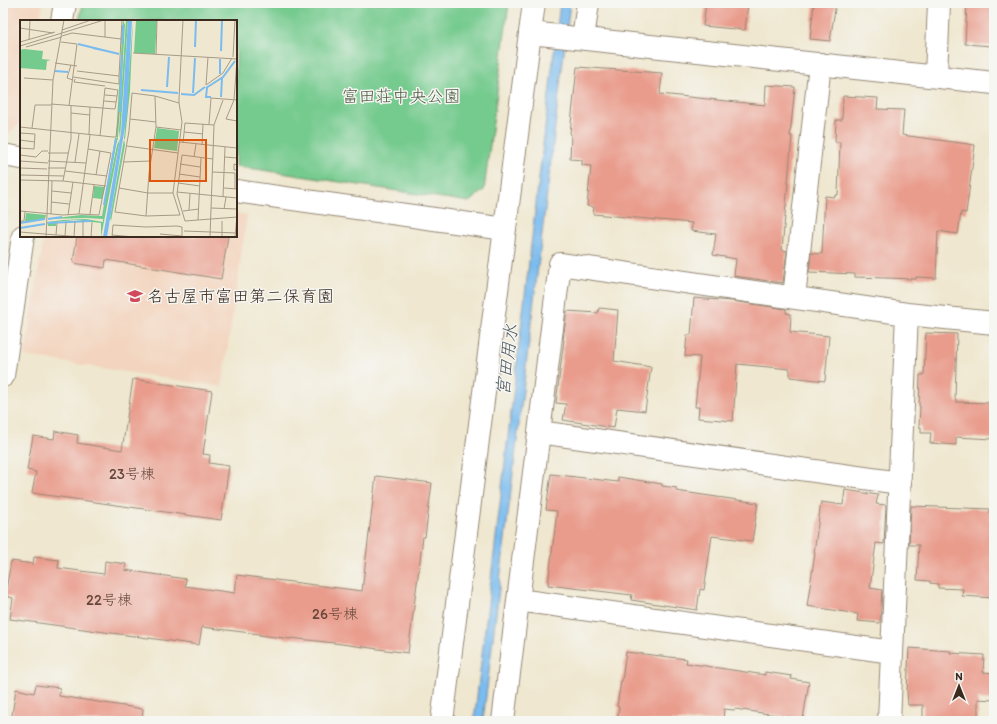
<svg xmlns="http://www.w3.org/2000/svg" width="997" height="724" font-family="Itim,'Klee One',sans-serif">
	<rect width="100%" height="100%" fill="#f6f6f2"/>
	<filter id="ink" filterUnits="userSpaceOnUse"><feTurbulence type="fractalNoise" baseFrequency=".025" numOctaves="2"/><feDisplacementMap in="SourceGraphic" scale="8" xChannelSelector="R" yChannelSelector="G"/><feConvolveMatrix kernelMatrix="1 2 1 2 8 2 1 2 1" color-interpolation-filters="sRGB"/></filter>
	<filter id="wash" filterUnits="userSpaceOnUse"><feTurbulence type="fractalNoise" baseFrequency=".012" numOctaves="4" result="noise"/><feDisplacementMap in="SourceGraphic" scale="16" xChannelSelector="R" yChannelSelector="G"/><feGaussianBlur stdDeviation="0.9" result="paint"/><feColorMatrix in="noise" values="0 0 0 0 0 0 0 0 0 0 0 0 0 0 0 0 0 1.4 0 .05"/><feComposite in="paint" operator="in"/></filter>
	<g filter="url(#wash)">
		<rect width="100%" height="100%" fill="#efe7cf"/>
		<path fill="#f3d4be" d="M3 3H43L40 21H21V122L9 133H3Z
			M236 213 247 215 222 387 25 356 44 236H236Z"/>
		<path fill="#75ca8e" stroke="#587a56" d="M83 3H509L484 190 469 202 236 166V21H79Z"/>
		<path fill="#7abcef" stroke="#5a7386" d="M560 3H570L483 721H474Z"/>
		<g id="blocks">
			<path fill="#e99c8c" d="M706 3H748L745 30 703 26Z
				M814 3H836L830 41 810 39Z
				M967 3H994L992 46 965 44Z
				M577 67 662 73 660 94 765 105 766 85 795 87 790 136H792L782 250 787 251 783 283 734 276 736 259 713 255 716 234 691 231 692 223 593 214 594 207 587 206 591 166 582 165V160L570 159 571 134 570 133Z
				M843 96 878 98 877 109 904 110 902 135 975 145 966 213 961 212 958 234 938 231 936 278 916 277V279L855 277V274L809 272 811 253 822 254 825 196 835 197V195H838L840 142H835L836 120H842Z
				M77 236H228L221 279 106 260 105 268 73 263Z
				M694 298 732 301 786 309V313L791 314 790 332 829 336 825 381 790 377V369L737 364 733 421 698 418 699 407H695L700 357 685 356 687 335H691Z
				M599 308 618 310 614 361 651 367 645 411 617 408 614 428 563 420 566 404 556 403 564 340H563L567 311 598 313Z
				M926 333 957 334 955 399H956V402L994 403 993 439 956 437V445L930 443 931 433H921V427H919L920 406H919L920 375H924Z
				M133 379 212 391 203 454 210 455 209 463 229 466 221 520 32 493 36 472 27 470 33 436 54 439 55 431 78 435 77 443 122 450Z
				M551 474 618 482V477L662 484V486L677 488 676 491 758 503 752 541 712 536 704 590 700 589 697 610 631 600 632 595 548 585 557 511 546 510Z
				M376 476 432 483 425 537H423L408 653 334 643 291 638V639L259 635V634L202 627 199 645 10 619 13 598 5 596 11 561 33 564 34 557 59 560 58 568 104 574 105 561 126 564 125 570 186 579 185 586 235 593 237 575 362 591Z
				M845 490 878 495 876 504 886 505 884 544 876 543 870 588 882 590 880 623 857 621 858 614 807 606 815 553H814L821 502 843 505Z
				M911 506 990 509V513H994V598L962 596 963 589 938 588V584L930 583V581L917 580 919 545H909Z
				M909 648 951 651 950 653 984 655 983 672 994 673V700L978 699V721H923V705H908L907 691Z
				M626 652 687 659 686 663 765 675V672L792 676 791 679 809 682 803 719 735 709 734 710 724 709 723 721H617L619 707 617 706 621 681H622Z
				M36 685 60 688 59 696 143 709 142 721H11L16 689 34 693Z"/>
		</g>
	</g>
	<g filter="url(#ink)">
		<use href="#blocks" fill-opacity="0" stroke="#958876" stroke-width="1"/>
		<g fill="none" stroke-linecap="round" stroke-linejoin="round">
			<defs>
				<path id="street" d="M62 21 65 3
					M583 38 588 3
					M936 76 939 3
					M3 155 21 158
					M236 191 505 229
					M794 297 820 64
					M3 376 23 236
					M539 432 900 483
					M518 600 892 652
					M442 721 530 33
					M503 721 560 264 907 314 994 323
					M889 721 907 314"/>
				<path id="secondary" d="M534 3 530 33 994 83"/>
			</defs>
			<use href="#street" stroke="#958876" stroke-width="24"/>
			<use href="#secondary" stroke="#958876" stroke-width="24"/>
			<use href="#street" stroke="#fff" stroke-width="22"/>
			<use href="#secondary" stroke="#fff" stroke-width="22"/>
		</g>
	</g>
	<defs>
		<symbol id="school-bare" viewBox="-9 -9 18 18"><path d="M0-5L7-2L0 1L-7-2ZM-4 1L0 2.5L4 1V4Q0 6-4 4Z" fill="#d1495b" stroke="#f6f6f2" stroke-width="2.5" paint-order="stroke"/></symbol>
	</defs>
	<g fill-rule="evenodd">
		<use href="#school-bare" x="124" y="285" width="22" height="22"/>
	</g>
	<g text-anchor="middle" stroke-width="3" stroke-linejoin="round" paint-order="stroke">
		<g font-size="15" fill="#66463a">
			<text x="132" y="479">23号棟</text>
			<text x="109" y="605">22号棟</text>
			<text x="335" y="619">26号棟</text>
		</g>
		<g font-size="17" fill="#4c5a40" stroke="#f6f6f2">
			<text x="401" y="102">富田荘中央公園</text>
		</g>
		<g font-size="17" fill="#3b2a1e" stroke="#f6f6f2" text-anchor="start">
			<text x="147" y="302">名古屋市富田第二保育園</text>
		</g>
		<g font-size="18" font-style="italic" fill="#4e565d" stroke="#f6f6f2">
			<text transform="translate(507 360) rotate(-83)" y="6">宮田用水</text>
		</g>
	</g>
	<g transform="translate(20 20)">
		<rect width="217" height="217" fill="#efe7cf"/>
		<path d="M103 0 105 5 98 118 96 117ZM106 0H108L100 118 99 110ZM113 0 110 71 105 119H104ZM116 0H137L135 34 114 33ZM4 29 23 31 22 39 31 40 27 41 26 50 0 48V30ZM137 108 159 111 157 131 134 128ZM95 118H98L96 125 89 164 97 125 100 119 81 217V203L55 200 36 202V206H28L27 202 43 200 66 199 83 202V199L67 198 27 199 61 195 82 196ZM104 119 105 125 91 201 90 198ZM74 166 85 167 82 179 73 178ZM6 193 26 195 25 199 5 202Z" fill="#75ca8e"/>
		<path d="M108 0H112L107 94 87 217H83L101 113Z" fill="#7abcef"/>
		<path fill="none" stroke="#7abcef" stroke-width="2" d="M58 24 99 34M102 24 103 5M175 27 176 0M73 28 91 32M201 31 202 0M35 51 48 52M200 54V39M147 67 149 37M186 68 203 57 215 41M187 68 186 77H191M121 70 158 73M173 73 175 38M161 74 174 75 185 67M201 77 202 58M100 92 102 35M84 185 96 119M28 199 42 197M0 203 25 199M28 203 71 201M0 208 25 204"/>
		<path fill="none" stroke="#a79b88" stroke-width="1" d="M0 8 33 13M42 10 71 0M42 16 52 13 101 19M85 17V0M9 20 10 0M0 22 35 12M41 22 57 24 49 86M0 26 84 0M6 27 42 17M113 33 217 39M136 35 137 0M188 37 186 65 203 53 212 38M213 37 215 0M217 39 214 80 206 99 217 101M35 43 57 46M51 45 47 58 53 60M99 56 102 0M53 57 99 64V56L57 51M4 58 33 60M55 59 54 62 85 66M85 75 97 76M84 81 96 82M159 83 135 76 112 73 109 111 95 192 126 196 160 195 153 173 162 102 159 83V79L163 0M31 84 95 89 98 70 85 68M51 93 70 95M110 99 136 102M189 104 191 78 217 80M0 107 93 117H96L99 92M136 107 161 110M12 108 15 85H31M164 112 183 114M0 113 15 114 14 129 0 128M69 115 70 87M80 116 85 68M0 120 15 122M160 122 217 128M163 123 165 103 194 105M182 125 183 104M107 126 158 133M28 133H48M0 135 16 137 22 131H28M174 137 176 124M205 137 217 138M193 139 162 135 157 174 165 201 217 197M0 141 28 143M28 141 66 143M55 142 59 114M103 142 131 141M160 144 180 147M217 145 214 144V150H217M0 148 27 149M28 148H45M45 151 87 156M192 152 215 153V169M159 154 180 157M0 155 44 156M76 155 80 131M0 160 43 161 86 166M43 161 51 119V86M158 163 180 166M99 168 128 173H153M204 168 217 169M32 171 51 173M157 172 217 178M203 177 205 127M31 182 49 184M191 188 217 189M204 189 206 177M169 190 170 174M0 191 43 195 59 194 70 115M163 191 179 189M31 194 32 161M59 194 79 195 91 133 68 129M70 194 74 165M48 195 53 162M126 196 129 153 136 107 135 76M178 200 181 138M0 201H4L5 192M164 211 217 213M0 212 61 217M140 214 162 216M36 215 37 203M92 215 114 217M45 216 46 202M26 217 33 60 44 0M54 217 55 201M63 217V201M71 217 72 202M92 217 93 205 126 207 157 206 162 207V217M190 217 194 105 203 80M202 217V201M215 217 217 195"/>
		<path fill="#df570d" fill-opacity="0.15" stroke="#df570d" stroke-width="2" d="M130 120H186V161H130Z"/>
		<rect width="217" height="217" fill="none" stroke="#3b2a1e" stroke-width="2"/>
	</g>
	<rect width="997" height="724" fill="none" stroke="#f6f6f2" stroke-width="16"/>
	<g transform="translate(959 686)" stroke="#f6f6f2" stroke-width="3" paint-order="stroke">
	<path d="M0-3L7 15L0 10L-7 15Z" fill="#3b2a1e"/>
	<text y="-6" font-size="11" font-weight="bold" text-anchor="middle" fill="#3b2a1e">N</text>
	</g>
</svg>
